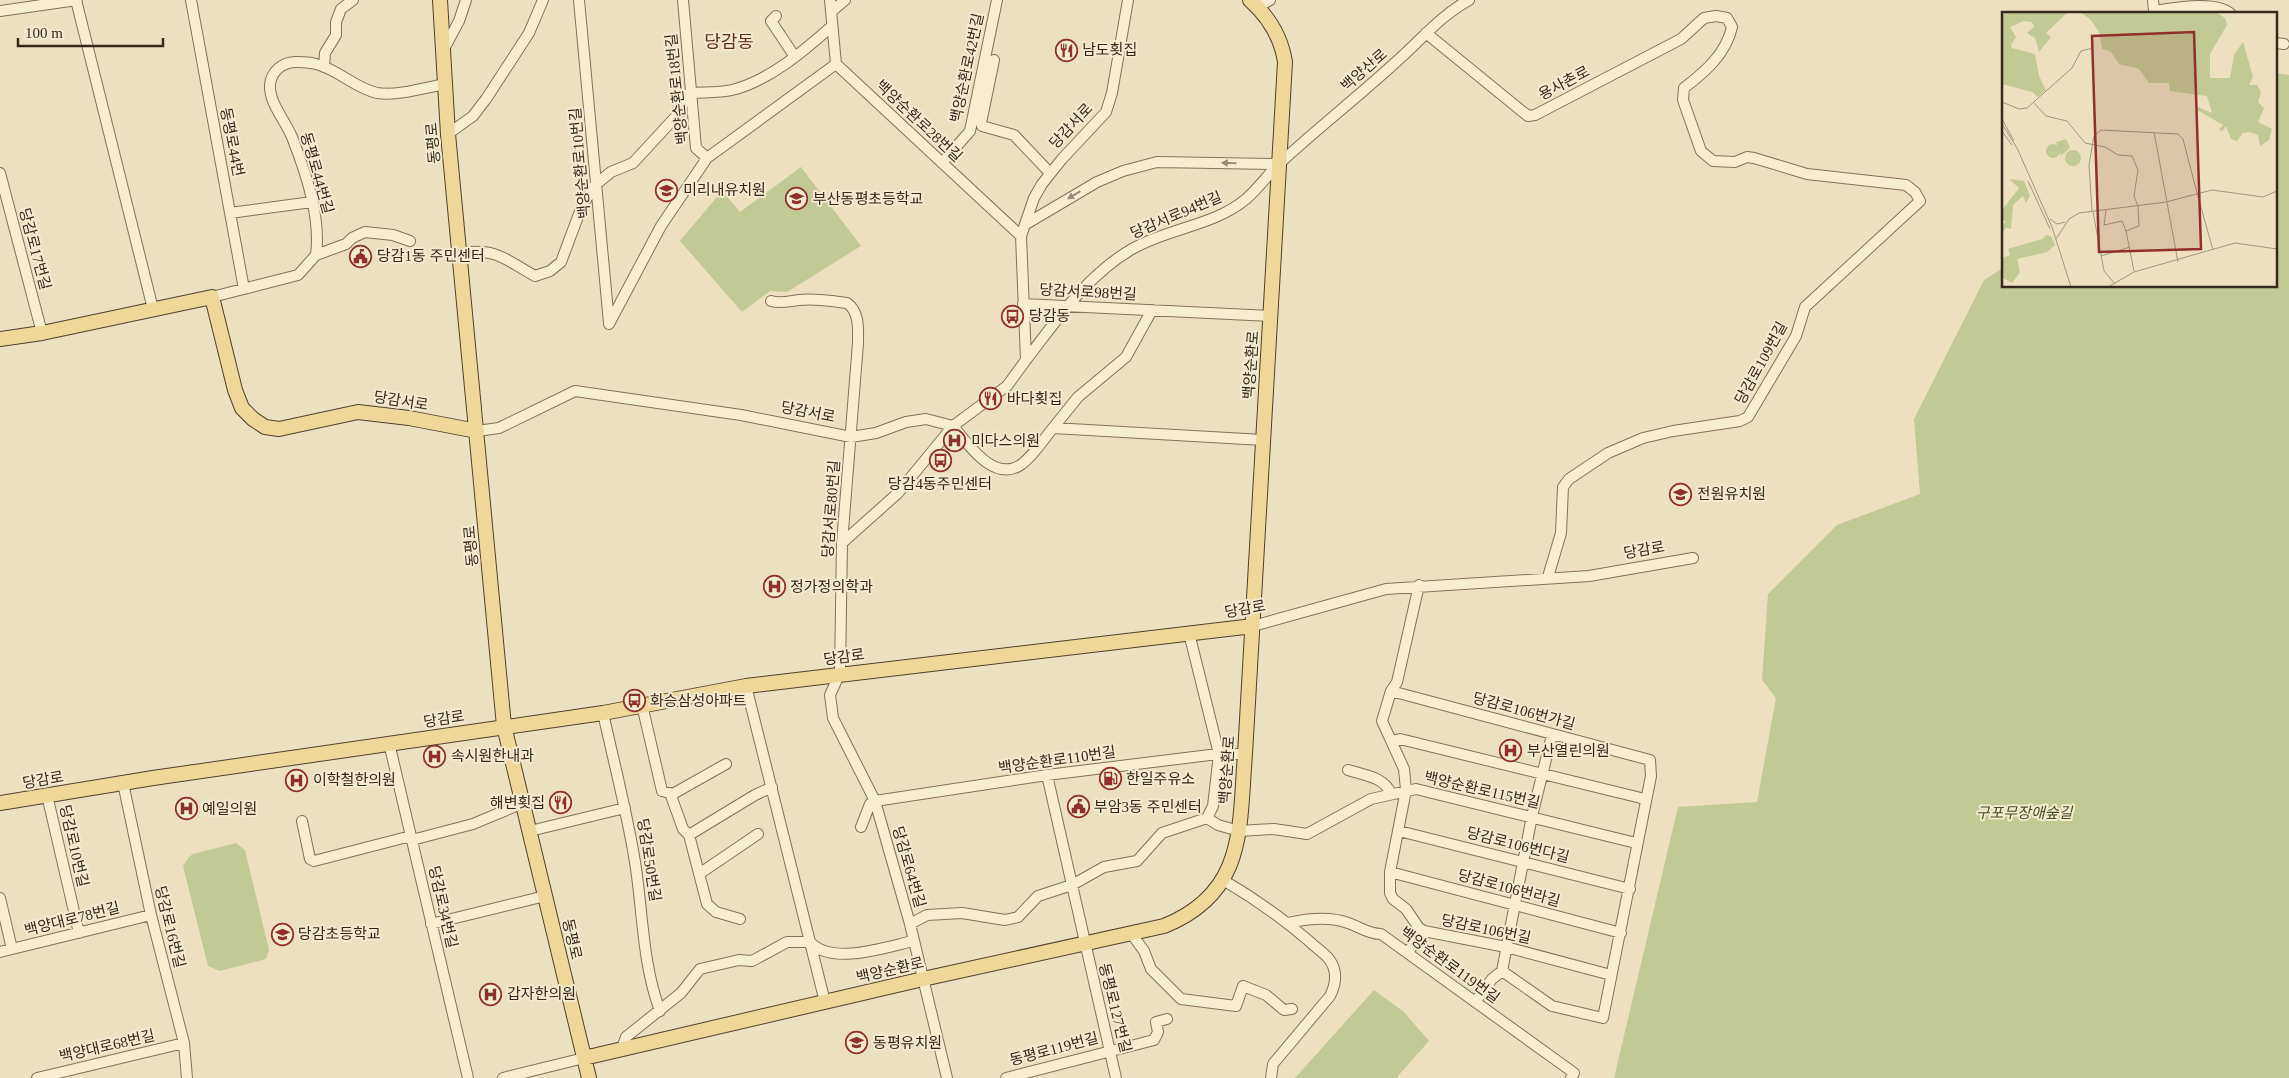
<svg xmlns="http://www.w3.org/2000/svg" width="2289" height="1078" font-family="'Times New Roman','Noto Sans KR',serif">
	<rect width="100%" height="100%" fill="#ece0c0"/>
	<path fill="#c1c994" d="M2275 73 2289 75V1078H1614L1678 807 1757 802 1776 698 1762 680 1768 594 1837 525 1920 494 1914 419 1984 280 2003 268V286H2275Z
		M801 167 861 246 787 292 770 291 742 312 680 241 722 191 740 212Z
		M236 843 245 850 269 950 266 959 220 971 208 966 183 866 189 857 193 854Z
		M1374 990 1404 1012 1429 1041 1396 1078H1295Z"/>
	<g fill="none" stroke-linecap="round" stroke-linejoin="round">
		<defs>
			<path id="minor" d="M76 0 153 309
				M191 0 244 289
				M579 0 609 323
				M683 0 696 148 707 158
				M830 0 836 64 1021 236
				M2153 0 2154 11C2175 8 2215 0 2231 14
				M1258 7 1270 0
				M0 11 77 0
				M831 12 845 0
				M776 16 771 21 795 57
				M1426 33 1528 116 1535 115 1681 39 1704 18 1716 16 1727 18 1732 27C1726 54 1705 72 1684 88L1683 100 1701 151 1713 161 1735 162 1747 157 1754 158 1807 174 1906 185 1915 192 1920 201 1805 307 1796 336 1748 417 1740 421 1673 431 1643 438 1608 453 1569 479 1563 487 1561 533 1548 577
				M2275 43 2284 44
				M443 51 459 21 466 0
				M994 60 981 123 982 126 1014 135 1050 173
				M324 67 325 53 336 35V22L341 9 353 0
				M448 134 473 116 486 99 529 33 543 0
				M942 163 970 131 997 0
				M0 173 42 333
				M230 213 312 202
				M1026 224 1097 182 1123 171 1157 162 1278 164
				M459 253C498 248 504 259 535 276L550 271 561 262 582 206 595 185 611 172 633 163 680 112 685 96 690 93C704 92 719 93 732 90 769 81 805 50 832 26
				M316 255 346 244 352 238 365 232 393 235 410 241
				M212 297 298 275 316 255C321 217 306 173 292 137 285 120 269 103 270 85 271 71 283 62 296 62 303 62 312 62 319 65 340 71 355 88 377 93 398 96 424 88 445 84
				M771 301C781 304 789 301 799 300 815 298 832 301 847 303 860 312 858 330 858 343L842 543 840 673 830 695 833 718 875 801 910 924 947 1078
				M1023 304 1271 316
				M609 324 661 226 707 158 836 64
				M1026 360C1057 320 1087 275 1132 249 1168 228 1214 226 1246 199 1259 188 1268 174 1280 163 1318 128 1359 96 1397 61 1421 40 1440 16 1469 0
				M953 426C968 444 994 484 1022 464 1034 455 1043 440 1053 428L1263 440
				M1053 428 1078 397 1126 357 1152 310
				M477 431 499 428 575 391 741 415 851 437 876 433 906 422 926 419 953 426
				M842 543 898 493 953 426 1007 386 1026 360 1021 236 1034 198 1042 184 1062 159 1106 112 1112 93 1128 0
				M1419 585 1397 682 1391 691 1382 721 1404 769 1406 790 1390 872V893L1393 899 1406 909 1419 928 1424 931 1506 947 1611 975
				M1253 626 1386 589 1589 576 1693 558
				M1189 633 1219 754 1213 806 1207 818
				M746 686 825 1002
				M1391 691 1650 760 1651 776 1603 1018 1552 1006 1502 971 1492 979 1475 1002
				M642 705 662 791 670 793 683 829 689 835
				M603 713C614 763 627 812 635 862 643 912 642 962 660 1011
				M1392 741 1400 739 1645 799
				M389 743 468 1078
				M1348 770C1364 775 1385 777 1391 794
				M1047 775 1116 1078
				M123 783 151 915 184 1043 187 1078
				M47 795 79 933
				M671 795 726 764
				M302 821 310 859 314 861 411 836
				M861 827 870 804 875 801 1047 775 1218 754H1245
				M530 831 625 808
				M1399 831 1630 889
				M412 840 473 824 523 803
				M1390 872 1621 933
				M699 874 758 834
				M1223 880C1254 898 1282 918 1309 941 1315 947 1324 953 1329 959 1338 971 1336 984 1330 996L1273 1064 1271 1078
				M0 898 12 949
				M740 919 716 912 707 904 689 835 755 795 772 787
				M1288 923C1306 919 1329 916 1348 923 1360 927 1368 934 1381 934L1574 1073 1571 1078
				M431 924 545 896
				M910 924 927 915 962 913 1005 920 1018 917 1038 896 1072 885 1104 867 1137 861 1162 833 1207 818 1218 825 1239 831 1274 829 1307 834 1371 799 1416 789 1636 843
				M1131 933 1144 951 1151 969 1181 999 1236 1006 1243 986 1266 995 1284 1010 1292 1009
				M0 952 151 915
				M1408 952 1424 931
				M1502 971 1532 816 1552 735
				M622 1048 626 1037 681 993 700 969 739 960 752 961 787 942H810C832 966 886 947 913 941
				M37 1078 184 1043
				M503 1078 584 1058
				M1006 1078 1154 1040 1158 1032 1156 1022 1167 1019"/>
			<path id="major" d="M440 0 448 134 504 726 589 1078
				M0 339 42 333 212 297 235 390 242 408 253 419 265 427 279 429 358 412 409 418 477 431
				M0 803 153 778 603 713 746 686 1253 626
				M584 1058 923 979 1164 926C1246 893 1239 829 1245 754L1285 62C1281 36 1269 17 1250 0"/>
		</defs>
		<use href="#minor" stroke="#847159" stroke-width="12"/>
		<use href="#major" stroke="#51402d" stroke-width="16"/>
		<use href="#minor" stroke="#f7eed2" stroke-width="10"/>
		<use href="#major" stroke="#eed798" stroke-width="14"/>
	</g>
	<defs><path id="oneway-solid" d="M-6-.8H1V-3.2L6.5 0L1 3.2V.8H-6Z" transform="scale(1.25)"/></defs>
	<g fill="#968c78">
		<use href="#oneway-solid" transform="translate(1229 163) rotate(-178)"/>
		<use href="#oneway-solid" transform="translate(1074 195) rotate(149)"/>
	</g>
	<defs>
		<symbol id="restaurant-ring" viewBox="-11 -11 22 22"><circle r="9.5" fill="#f3eacf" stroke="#902f2b" stroke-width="1.5"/><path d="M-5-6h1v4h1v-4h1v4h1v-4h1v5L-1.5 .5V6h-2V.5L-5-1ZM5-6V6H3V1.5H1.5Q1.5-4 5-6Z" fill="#902f2b"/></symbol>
		<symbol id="school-ring" viewBox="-11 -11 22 22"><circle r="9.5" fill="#f3eacf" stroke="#902f2b" stroke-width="1.5"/><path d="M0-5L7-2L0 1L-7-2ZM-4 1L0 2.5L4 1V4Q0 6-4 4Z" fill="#902f2b"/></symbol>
		<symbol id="civic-ring" viewBox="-11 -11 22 22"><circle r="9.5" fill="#f3eacf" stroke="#902f2b" stroke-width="1.5"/><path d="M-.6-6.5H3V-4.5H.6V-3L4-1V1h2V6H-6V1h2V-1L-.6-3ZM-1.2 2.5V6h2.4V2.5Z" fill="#902f2b"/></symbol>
		<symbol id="bus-ring" viewBox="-11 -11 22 22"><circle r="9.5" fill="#f3eacf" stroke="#902f2b" stroke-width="1.5"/><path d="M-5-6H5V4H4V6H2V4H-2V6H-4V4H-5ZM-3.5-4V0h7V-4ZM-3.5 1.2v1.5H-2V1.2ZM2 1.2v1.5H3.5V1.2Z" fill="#902f2b"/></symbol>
		<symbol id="hospital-ring" viewBox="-11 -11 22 22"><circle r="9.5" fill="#f3eacf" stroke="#902f2b" stroke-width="1.5"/><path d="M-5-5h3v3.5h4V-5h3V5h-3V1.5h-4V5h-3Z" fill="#902f2b"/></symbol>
		<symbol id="fuel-ring" viewBox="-11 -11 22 22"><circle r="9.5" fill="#f3eacf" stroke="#902f2b" stroke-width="1.5"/><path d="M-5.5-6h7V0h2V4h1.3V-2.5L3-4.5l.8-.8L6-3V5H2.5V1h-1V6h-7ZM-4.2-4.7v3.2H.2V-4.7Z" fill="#902f2b"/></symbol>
	</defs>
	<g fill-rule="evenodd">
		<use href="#restaurant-ring" x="1054" y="38" width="25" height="25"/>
		<use href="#school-ring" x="654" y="178" width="25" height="25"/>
		<use href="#school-ring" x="784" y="186" width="25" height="25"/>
		<use href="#civic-ring" x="348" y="244" width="25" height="25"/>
		<use href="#bus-ring" x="1000" y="304" width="25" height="25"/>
		<use href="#restaurant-ring" x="978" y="386" width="25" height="25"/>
		<use href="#hospital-ring" x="942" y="428" width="25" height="25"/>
		<use href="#bus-ring" x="928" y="448" width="25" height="25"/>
		<use href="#school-ring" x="1668" y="482" width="25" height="25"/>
		<use href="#hospital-ring" x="762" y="574" width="25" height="25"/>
		<use href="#bus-ring" x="622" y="688" width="25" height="25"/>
		<use href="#hospital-ring" x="1498" y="738" width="25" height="25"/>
		<use href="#hospital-ring" x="422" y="744" width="25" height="25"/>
		<use href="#fuel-ring" x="1098" y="766" width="25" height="25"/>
		<use href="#hospital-ring" x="284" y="768" width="25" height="25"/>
		<use href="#restaurant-ring" x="548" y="790" width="25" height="25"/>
		<use href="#civic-ring" x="1066" y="794" width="25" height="25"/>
		<use href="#hospital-ring" x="174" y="796" width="25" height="25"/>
		<use href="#school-ring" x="270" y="922" width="25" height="25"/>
		<use href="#hospital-ring" x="478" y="982" width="25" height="25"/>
		<use href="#school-ring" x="844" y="1030" width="25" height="25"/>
	</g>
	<g text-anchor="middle" stroke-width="4" stroke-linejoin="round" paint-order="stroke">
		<g font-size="15" fill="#34291d" stroke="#f3eacf" text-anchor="start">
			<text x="1082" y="55">남도횟집</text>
			<text x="683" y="195">미리내유치원</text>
			<text x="813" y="204">부산동평초등학교</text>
			<text x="377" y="261">당감1동 주민센터</text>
			<text x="1029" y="321">당감동</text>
			<text x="1007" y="404">바다횟집</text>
			<text x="971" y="446">미다스의원</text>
			<text x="940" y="489" text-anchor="middle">당감4동주민센터</text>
			<text x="1697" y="499">전원유치원</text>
			<text x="790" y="592">정가정의학과</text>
			<text x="650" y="706">화승삼성아파트</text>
			<text x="1527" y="756">부산열린의원</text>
			<text x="451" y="761">속시원한내과</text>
			<text x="1126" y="784">한일주유소</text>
			<text x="313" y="785">이학철한의원</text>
			<text x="545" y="808" text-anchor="end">해변횟집</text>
			<text x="1094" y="812">부암3동 주민센터</text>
			<text x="202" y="814">예일의원</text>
			<text x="298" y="939">당감초등학교</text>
			<text x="507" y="999">갑자한의원</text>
			<text x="873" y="1048">동평유치원</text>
		</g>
		<g font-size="15" fill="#34291d" stroke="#f3eacf">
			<text transform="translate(967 68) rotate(-78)" y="5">백양순환로42번길</text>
			<text transform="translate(1364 70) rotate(-41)" y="5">백양산로</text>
			<text transform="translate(1564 83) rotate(-28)" y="5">용사촌로</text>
			<text transform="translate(677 89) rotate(-96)" y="5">백양순환로18번길</text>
			<text transform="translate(919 121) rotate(43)" y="5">백양순환로28번길</text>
			<text transform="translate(1071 126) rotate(-47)" y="5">당감서로</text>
			<text transform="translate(232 142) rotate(79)" y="5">동평로44번</text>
			<text transform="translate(433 143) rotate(-95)" y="5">동평로</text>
			<text transform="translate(580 163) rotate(-95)" y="5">백양순환로10번길</text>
			<text transform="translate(317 173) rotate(74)" y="5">동평로44번길</text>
			<text transform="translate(1176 215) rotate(-23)" y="5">당감서로94번길</text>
			<text transform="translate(35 249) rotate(75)" y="5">당감로17번길</text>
			<text transform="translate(1088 292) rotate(3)" y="5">당감서로98번길</text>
			<text transform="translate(1761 363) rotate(-61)" y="5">당감로109번길</text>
			<text transform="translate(1251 365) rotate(-86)" y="5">백양순환로</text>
			<text transform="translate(401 401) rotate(9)" y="5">당감서로</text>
			<text transform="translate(808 412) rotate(11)" y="5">당감서로</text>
			<text transform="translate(831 509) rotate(-86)" y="5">당감서로80번길</text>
			<text transform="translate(471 546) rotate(-95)" y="5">동평로</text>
			<text transform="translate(1644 550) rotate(-10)" y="5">당감로</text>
			<text transform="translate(1245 609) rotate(-10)" y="5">당감로</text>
			<text transform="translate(844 657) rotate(-8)" y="5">당감로</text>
			<text transform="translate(1524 711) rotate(15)" y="5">당감로106번가길</text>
			<text transform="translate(444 719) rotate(-9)" y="5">당감로</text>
			<text transform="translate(1057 760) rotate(-8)" y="5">백양순환로110번길</text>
			<text transform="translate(1227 770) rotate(-86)" y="5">백양순환로</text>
			<text transform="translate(43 780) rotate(-10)" y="5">당감로</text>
			<text transform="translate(1482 790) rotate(13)" y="5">백양순환로115번길</text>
			<text transform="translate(1518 845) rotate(14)" y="5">당감로106번다길</text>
			<text transform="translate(74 846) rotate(77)" y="5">당감로10번길</text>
			<text transform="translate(649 860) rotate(81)" y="5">당감로50번길</text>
			<text transform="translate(909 867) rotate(74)" y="5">당감로64번길</text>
			<text transform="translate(1509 888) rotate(15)" y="5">당감로106번라길</text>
			<text transform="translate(443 907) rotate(77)" y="5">당감로34번길</text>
			<text transform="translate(72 919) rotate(-14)" y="5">백양대로78번길</text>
			<text transform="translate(170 927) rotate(76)" y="5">당감로16번길</text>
			<text transform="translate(1486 929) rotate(12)" y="5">당감로106번길</text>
			<text transform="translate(572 939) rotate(77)" y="5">동평로</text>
			<text transform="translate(1450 965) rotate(36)" y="5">백양순환로119번길</text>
			<text transform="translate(890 970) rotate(-13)" y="5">백양순환로</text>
			<text transform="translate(1115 1008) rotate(76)" y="5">동평로127번길</text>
			<text transform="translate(107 1046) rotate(-13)" y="5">백양대로68번길</text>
			<text transform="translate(1054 1049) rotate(-15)" y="5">동평로119번길</text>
		</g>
		<g font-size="15" font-style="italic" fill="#434f24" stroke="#f3eacf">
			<text x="2024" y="818">구포무장애숲길</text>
		</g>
		<g font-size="18" fill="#5f2e1e" stroke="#f3eacf">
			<text x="729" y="48">당감동</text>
		</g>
	</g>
	<g transform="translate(2002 12)">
		<rect width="275" height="275" fill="#ece0c0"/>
		<path d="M0 0H66L44 21 49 25 37 40 33 26 25 21 32 15 30 10 22 9 8 15 14 25 9 33 10 36 33 42 37 64 44 78 36 85 30 80 0 72ZM78 0H214L223 6 225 13 208 42V66H228L232 43 241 30 251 65 247 73H255L259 80 256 90 262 96 256 110 270 117 267 128 258 134 256 123 248 120 241 121 235 129 229 127 224 114 220 119 217 118 221 113 195 98 196 95 210 101 205 84 168 79 167 71H147L137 57 117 52 109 40 100 37 97 20 88 7ZM64 127 68 136 59 144 54 130ZM44 139a7 7 0 1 1 14 0a7 7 0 1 1-14 0ZM63 146a8 8 0 1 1 16 0a8 8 0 1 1-16 0ZM7 167 22 169 28 184 24 191 21 184 11 193 9 217 4 216 0 220V213L4 210 0 208V198L17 176ZM44 223 49 224 53 233 45 240 15 247 18 260 10 271 1 266 0 252 1 246 8 243 6 237 40 227Z" fill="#c1c994"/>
		<path fill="none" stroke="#a2977f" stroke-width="1" d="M0 90 17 97 25 96 70 56 79 39 91 36M32 91 44 104 65 109 83 131 103 135 116 143 130 144 136 158 132 184 136 194M0 107 12 129M0 112 15 136 50 215 69 275M0 119 10 133M152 120 176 250M26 169 48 217M195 181 211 238M104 198 102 213 120 209 124 219M90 199 87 153 92 124 99 118 176 122 181 127 195 181M91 200 102 259 113 272M48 207 55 212 63 210M54 227 67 207 77 201 164 190 210 178 261 185 275 179M99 244 128 235M132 259 124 219 137 214 136 194M106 275 132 260 233 231 275 237"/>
		<path fill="#902f2b" fill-opacity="0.15" stroke="#902f2b" stroke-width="2.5" d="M192 20 199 237 97 240 90 24Z"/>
		<rect width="275" height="275" fill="none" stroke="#34291d" stroke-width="2.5"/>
	</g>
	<path d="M18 38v8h145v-8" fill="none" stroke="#34291d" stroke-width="2.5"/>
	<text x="25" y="38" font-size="15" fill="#34291d" stroke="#f3eacf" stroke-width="4" paint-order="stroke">100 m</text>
</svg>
